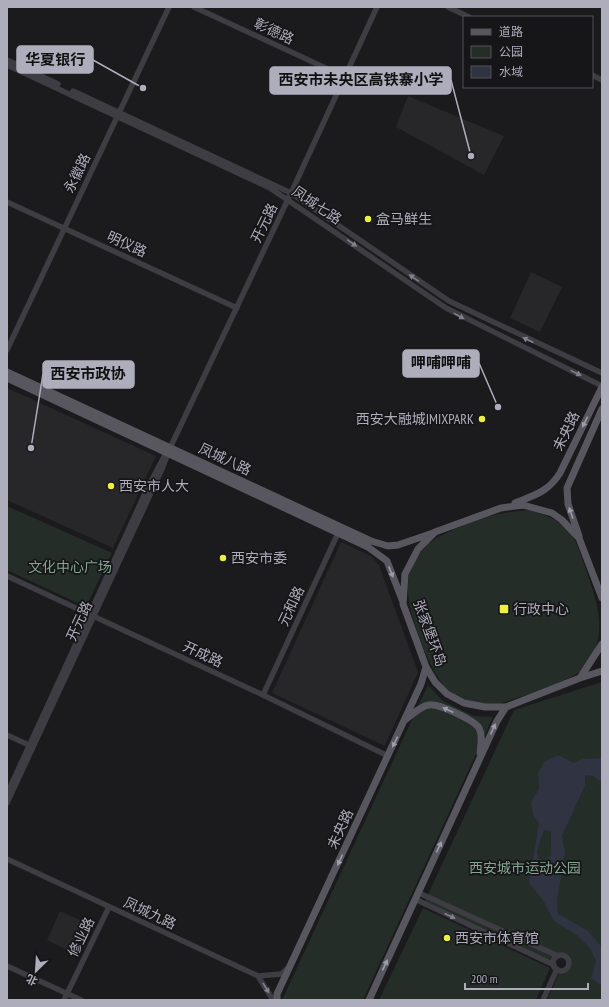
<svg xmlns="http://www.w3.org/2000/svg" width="609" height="1007" font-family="'PT Sans Narrow','Noto Sans SC',sans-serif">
	<rect width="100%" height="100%" fill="#1b1a1c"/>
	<path fill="#272629" d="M408 96 504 136 484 175 396 127Z
		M531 272 562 287 540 332 510 318Z
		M7 388 156 456 113 548 7 500Z
		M341 542 371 556 379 565 418 672 385 746 272 693Z
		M60 911 93 926 79 956 47 940Z"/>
	<path fill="#242d28" d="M7 506 112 553 86 607 7 570Z
		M529 510C543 515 557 518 567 529 577 540 581 556 586 570 598 604 609 636 585 667 567 685 523 695 499 704 483 705 465 702 452 693 431 679 405 608 408 583 409 569 417 555 427 545 438 534 483 517 499 514 509 512 519 511 529 510Z
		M602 682V1000H547L559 973 565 972 572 964 568 956 559 953 554 956 549 964 423 905 514 710Z
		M428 685 443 701 474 716 493 717 363 1000H282Z
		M423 908 550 968 536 1000H379Z"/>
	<path fill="#303341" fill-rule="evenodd" d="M558 755 574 763 583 759 602 758V782L593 776 585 775V785L562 836 565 852 557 900 558 914 587 930 602 947V986L591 978 596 961 590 948 578 936 554 921 543 900 529 883 539 823 533 815 531 802 539 789 538 774 544 762ZM544 830 551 831V855L543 862 539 860 537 851Z"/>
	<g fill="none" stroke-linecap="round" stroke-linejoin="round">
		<path stroke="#3e3d43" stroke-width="5.5" d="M194 7 345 77
			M448 7 469 17
			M7 60 58 84
			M7 65 270 188 446 308 602 386
			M592 75 602 80
			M73 91 291 193 449 301 602 373
			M7 202 237 308
			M7 350 169 7
			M7 576 263 695 388 756
			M263 695 339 531
			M7 735 33 747
			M7 794 148 487 167 451
			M7 803 162 469 170 448 291 193 377 7
			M7 859 258 976 273 1000
			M419 893 558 956
			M415 899 554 965
			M553 963a8 8 0 1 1 16 0a8 8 0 1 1-16 0Z
			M7 966 81 1000
			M258 976 281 974 288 968
			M64 1000 109 907
			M543 1000 557 969"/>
		<path stroke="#585760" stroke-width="7" d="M7 372 371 541 388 546 398 545 433 533
			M7 378 368 547 387 561 403 602
			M515 503C535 495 548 492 560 473L602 387
			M579 536 568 504 567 488 602 409
			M602 598 579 538 562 520 552 513 523 505 501 508 435 532 418 549 405 574 403 604 426 667 435 682 447 694 464 703 485 707H506L580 678 602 644
			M580 678 602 671
			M405 720C412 715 420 706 429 705 438 703 474 720 479 728 483 736 481 745 480 753
			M277 1000V994L421 684 426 667
			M369 1000 497 721 506 707"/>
	</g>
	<defs><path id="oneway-solid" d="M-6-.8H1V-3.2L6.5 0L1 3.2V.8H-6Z"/></defs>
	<g fill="#81808c">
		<use href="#oneway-solid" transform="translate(352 243) rotate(35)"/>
		<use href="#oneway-solid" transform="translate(414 278) rotate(-145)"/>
		<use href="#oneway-solid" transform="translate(459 316) rotate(29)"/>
		<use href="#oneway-solid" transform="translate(528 340) rotate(-155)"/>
		<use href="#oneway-solid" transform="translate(576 373) rotate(26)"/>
		<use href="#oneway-solid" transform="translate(450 916) rotate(25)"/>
		<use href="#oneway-solid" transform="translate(266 988) rotate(59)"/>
	</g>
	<g fill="#9d9caa">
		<use href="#oneway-solid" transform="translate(585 422) rotate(116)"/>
		<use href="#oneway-solid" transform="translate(571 513) rotate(-109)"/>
		<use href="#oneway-solid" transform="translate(391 572) rotate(69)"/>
		<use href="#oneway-solid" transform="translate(448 710) rotate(-155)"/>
		<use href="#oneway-solid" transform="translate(493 729) rotate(-66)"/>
		<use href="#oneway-solid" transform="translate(395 742) rotate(116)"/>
		<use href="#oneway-solid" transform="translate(439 847) rotate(-65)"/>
		<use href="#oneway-solid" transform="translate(340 860) rotate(115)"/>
		<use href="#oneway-solid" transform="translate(385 965) rotate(-65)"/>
	</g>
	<g fill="#eef03f" stroke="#161517" stroke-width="1.5">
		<circle cx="368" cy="219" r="4"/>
		<circle cx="482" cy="419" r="4"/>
		<circle cx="111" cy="486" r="4"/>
		<circle cx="223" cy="558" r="4"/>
		<rect x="499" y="604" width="10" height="10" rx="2"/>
		<circle cx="447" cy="938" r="4"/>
	</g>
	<g text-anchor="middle" stroke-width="3.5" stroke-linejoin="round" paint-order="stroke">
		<g font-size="14" fill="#aeadbc" stroke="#161517">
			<text transform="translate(274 31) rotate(25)" y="5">彰德路</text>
			<text transform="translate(77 173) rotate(-64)" y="5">永徽路</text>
			<text transform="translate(317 205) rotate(34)" y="5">凤城七路</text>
			<text transform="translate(264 223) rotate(-64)" y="5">开元路</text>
			<text transform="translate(127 244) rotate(24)" y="5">明仪路</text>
			<text transform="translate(566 431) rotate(-64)" y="5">未央路</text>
			<text transform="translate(225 459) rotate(25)" y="5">凤城八路</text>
			<text transform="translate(291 606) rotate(-65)" y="5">元和路</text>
			<text transform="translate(79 621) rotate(-65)" y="5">开元路</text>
			<text transform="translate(430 633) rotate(70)" y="5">张家堡环岛</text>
			<text transform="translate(203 654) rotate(25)" y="5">开成路</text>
			<text transform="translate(340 829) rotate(-65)" y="5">未央路</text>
			<text transform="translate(150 913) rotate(25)" y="5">凤城九路</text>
			<text transform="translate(81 937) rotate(-64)" y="5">修业路</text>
		</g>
		<g font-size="14" fill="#aeadbc" stroke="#161517" text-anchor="start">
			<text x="376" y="224">盒马鲜生</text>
			<text x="474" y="424" text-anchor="end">西安大融城IMIXPARK</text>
			<text x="119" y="491">西安市人大</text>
			<text x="231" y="563">西安市委</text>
			<text x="513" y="614">行政中心</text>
			<text x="455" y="943">西安市体育馆</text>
		</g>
		<g font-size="14" fill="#85a692" stroke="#161517">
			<text x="70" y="572">文化中心广场</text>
			<text x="525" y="873">西安城市运动公园</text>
		</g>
	</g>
	<path fill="none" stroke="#aeadbc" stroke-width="1.5" d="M143 88L93 60M471 156L451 80M498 407L479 363M31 448L43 374"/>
	<g fill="#aeadbc" stroke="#161517" stroke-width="1.5">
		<circle cx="143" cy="88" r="4"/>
		<circle cx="471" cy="156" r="4"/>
		<circle cx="498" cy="407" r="4"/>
		<circle cx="31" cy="448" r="4"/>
	</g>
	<g fill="#aeadbc" stroke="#aeadbc" stroke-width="1.5">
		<rect x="17" y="46" width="76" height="27" rx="4"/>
		<rect x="270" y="67" width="181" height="27" rx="4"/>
		<rect x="403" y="350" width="76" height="27" rx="4"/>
		<rect x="43" y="361" width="91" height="27" rx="4"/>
	</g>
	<g font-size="15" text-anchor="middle" font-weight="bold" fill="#111">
		<text x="55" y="65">华夏银行</text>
		<text x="361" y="85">西安市未央区高铁寨小学</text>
		<text x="441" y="368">呷哺呷哺</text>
		<text x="88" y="379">西安市政协</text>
	</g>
	<rect width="609" height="1007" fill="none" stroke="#aeadbc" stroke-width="16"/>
	<rect x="463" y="16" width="130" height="72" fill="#161517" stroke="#535259"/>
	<rect x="471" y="29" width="20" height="6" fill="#585760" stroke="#535259"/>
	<text x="499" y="36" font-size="12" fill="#aeadbc">道路</text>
	<rect x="471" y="46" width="20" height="12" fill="#242d28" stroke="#535259"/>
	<text x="499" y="56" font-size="12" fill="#aeadbc">公园</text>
	<rect x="471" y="66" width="20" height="12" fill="#303341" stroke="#535259"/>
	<text x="499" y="76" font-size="12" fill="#aeadbc">水域</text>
	<g transform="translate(36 971) rotate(205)" stroke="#161517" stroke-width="3" paint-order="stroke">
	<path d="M0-3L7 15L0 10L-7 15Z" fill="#aeadbc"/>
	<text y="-6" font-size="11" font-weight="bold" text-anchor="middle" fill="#aeadbc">北</text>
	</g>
	<path d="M465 983v6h123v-6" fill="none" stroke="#aeadbc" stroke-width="2"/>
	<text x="471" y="983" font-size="12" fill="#aeadbc" stroke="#161517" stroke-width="3" paint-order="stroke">200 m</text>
</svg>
